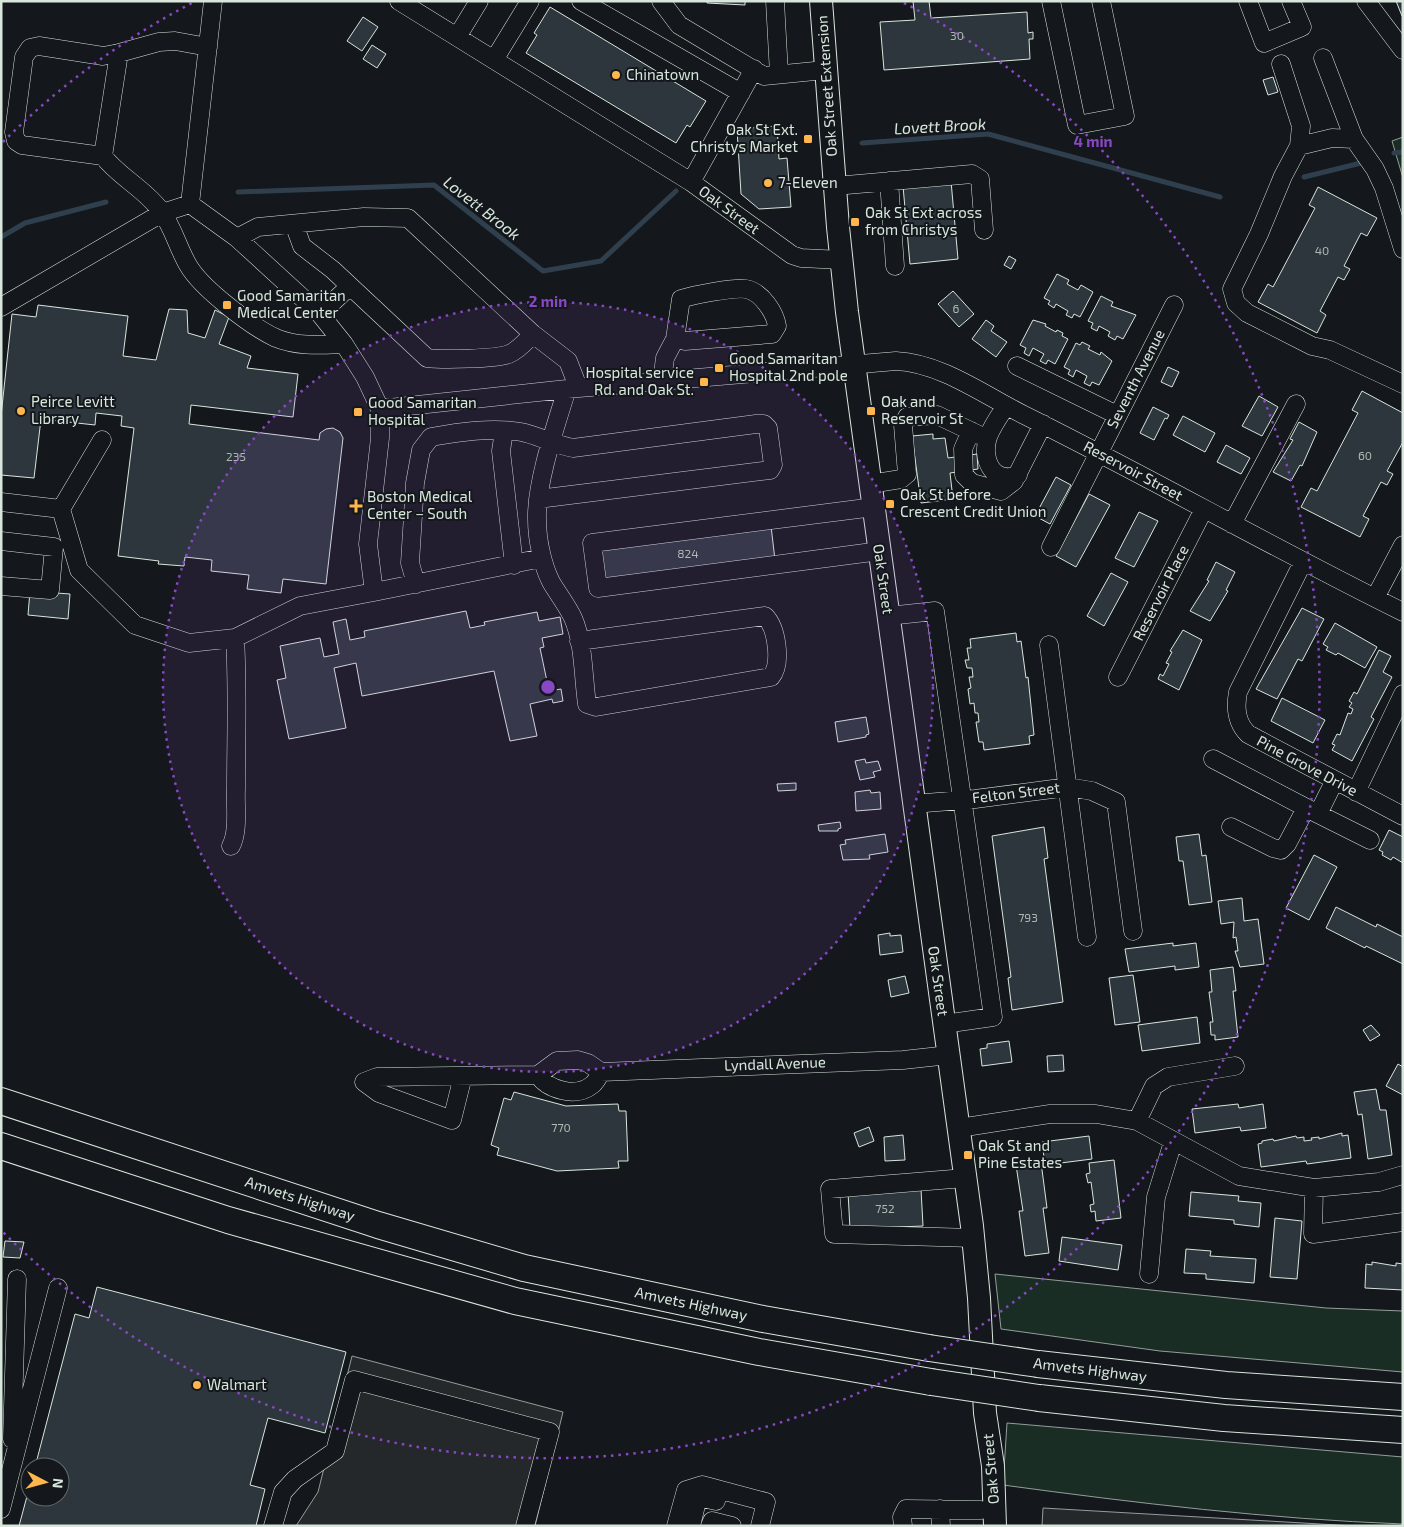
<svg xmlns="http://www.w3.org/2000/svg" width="1404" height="1527" font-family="'Exo 2',sans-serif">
	<rect width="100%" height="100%" fill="#14181c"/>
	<path fill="#1a2d24" stroke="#939e99" d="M1403 137V178L1392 141Z
		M995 1274 1326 1308 1403 1311V1372L1160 1351 1001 1329Z
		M1007 1423 1403 1457V1524C1269 1519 1136 1503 1003 1485Z"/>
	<path fill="#24282b" stroke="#939e99" d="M352 1356 563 1412 535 1526H296L318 1492Z
		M1043 1508 1355 1526H1042Z"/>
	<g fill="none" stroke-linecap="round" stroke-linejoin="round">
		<path stroke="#2f3f4d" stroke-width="5" d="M862 143 988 134 1220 197
			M1394 153 1403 152
			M1304 177 1361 163
			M238 192 434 185 543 271 601 261 676 191
			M1 237 25 223 106 202"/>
	</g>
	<path fill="#2c363c" stroke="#d8e6dc" d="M707 1H745V5L707 3Z
		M913 1H929L931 18 1027 12 1028 33 1033 32V39H1029L1030 59 884 70 880 22 915 20Z
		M1396 1H1403V16H1402Z
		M550 7 706 101 690 127 687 125 676 143 526 53 537 35 534 33Z
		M363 17 378 27 362 51 347 41Z
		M372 45 386 54 377 68 363 59Z
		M1273 77 1278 92 1268 95 1263 80Z
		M777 126 779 159 787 158 791 207 759 209 741 194 737 129Z
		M951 181 958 259 910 264 903 186Z
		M1318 187 1377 218 1367 236 1361 233 1344 266 1350 269 1344 280 1338 277 1320 311 1326 315 1317 333 1258 302 1268 284 1273 287 1315 208 1309 205Z
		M1009 256 1016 260 1011 269 1004 265Z
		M1057 274 1069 280 1067 284 1078 290 1081 285 1093 292 1080 317 1074 314 1072 318 1066 315 1068 311 1056 304 1054 308 1048 304 1050 301 1044 298Z
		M953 291 974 314 959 327 938 304Z
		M1101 296 1113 302 1111 306 1136 315 1123 339 1117 336 1115 340 1108 336 1110 332 1099 326 1097 331 1091 328 1093 323 1088 321Z
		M38 305 128 316 123 356 156 360 169 309 187 310 188 333 205 338 215 310 229 317 219 344 251 356 247 368 298 374 293 417 191 405 189 424 319 440 320 433 326 429 333 428 340 432 343 438 326 584 283 579 281 593 247 589 249 575 211 571 212 560 185 557 184 566 158 564 159 561 118 556 134 428 121 426 122 416 96 413 95 425 41 419 34 478 1 475V416L12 314 36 317Z
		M986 320 994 326 991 331 1007 342 996 357 972 339Z
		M1033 320 1046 324 1045 326 1056 332 1057 330 1063 333 1062 336 1068 339 1055 364 1048 360 1046 364 1040 361 1044 354 1033 348 1029 356 1024 353 1026 348 1020 345Z
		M1082 342 1090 346 1088 349 1100 355 1101 352 1112 361 1099 385 1092 382 1090 386 1084 383 1087 376 1076 370 1073 377 1068 374 1070 370 1064 367 1076 343 1080 345Z
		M1168 367 1179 372 1172 387 1161 382Z
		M1362 391 1403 413V442L1387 471 1393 474 1387 485 1381 482 1363 516 1369 519 1360 537 1301 507 1311 488 1317 491 1358 413 1352 410Z
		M1259 396 1278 407 1262 436 1242 426Z
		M1153 407 1169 415 1167 419 1165 418 1154 440 1140 433Z
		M1183 416 1215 433 1205 452 1173 435Z
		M1299 422 1317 432 1302 466 1300 465 1291 481 1273 472 1293 440 1290 439Z
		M933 434V439L945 438 948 458 977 454 978 469 950 473 953 499 921 503 912 436Z
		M1226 445 1250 458 1241 474 1217 462Z
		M1056 477 1071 485 1050 524 1035 516Z
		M1089 494 1110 505 1076 567 1056 556Z
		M1139 512 1158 521 1134 567 1115 558Z
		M771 526 775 560 605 582 600 548Z
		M1216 562 1235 572 1226 590 1228 591 1210 621 1190 611 1209 581 1207 580Z
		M1111 573 1128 582 1104 626 1087 616Z
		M30 591 70 594 68 619 28 615Z
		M1302 608 1324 619 1302 661 1298 659 1277 699 1256 689Z
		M466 611 470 628 485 625 484 622 537 612 539 621 560 617 563 634 542 638 544 647 540 648 549 691 561 689 563 701 553 703 552 699 530 704 537 736 510 741 494 671 362 696 356 663 334 668 346 728 289 739 277 680 286 678 280 646 320 638 324 657 339 654 333 622 346 619 350 640 365 637 364 631Z
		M1335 623 1377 647 1365 668 1338 653 1336 655 1326 650 1328 647 1323 644Z
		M1183 630 1202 640 1179 690 1158 679 1160 674 1163 676 1169 664 1166 663 1172 652 1170 651Z
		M1016 633 1017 642 1021 641 1026 678 1028 677 1034 735 1029 736 1030 744 984 750 983 742H979L976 722H979L978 713H975L974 703 970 704 968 689 971 688 969 677H973L972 668H967L965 660H969L967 648H971L970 639Z
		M1379 650 1391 656 1383 672 1392 677 1371 717 1374 719 1352 761 1332 750 1335 745 1332 744 1337 734 1340 735 1348 713 1351 714 1353 709 1349 707 1352 703 1349 701 1354 692 1357 694Z
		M1282 698 1325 720 1313 743 1271 721Z
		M866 717 869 734 866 735V737L838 742 835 722Z
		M865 759 866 763 878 761 881 770 873 772 875 777 860 780 855 761Z
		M796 783V790L778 791 777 784Z
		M870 790 871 793 880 792 881 809 856 811 855 792Z
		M840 822 841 828 838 829V831H819L818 825Z
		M1044 827 1048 858 1044 859 1063 1002 1012 1010 1008 978 1011 977 992 836Z
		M1389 830 1403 837V863L1393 857 1391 860 1382 855 1383 852 1379 850Z
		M885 834 888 852 869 855 870 859 843 860 840 845 846 844 845 840Z
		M1199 834 1202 856 1206 855 1212 902 1189 905 1183 861H1179L1176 837Z
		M1314 855 1337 867 1309 920 1286 908Z
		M1242 898 1244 921 1258 919 1264 964 1240 967 1235 951H1238L1236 937 1233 938 1234 922 1221 924 1218 901Z
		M1336 907 1376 927 1377 924 1403 937V964L1366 946 1365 948 1326 928Z
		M890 933V936L901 935 903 952 880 955 878 935Z
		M1173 943V946L1196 943 1199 967 1175 970V966L1129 972 1125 949Z
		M1233 967 1236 991H1233L1238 1037 1215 1040V1035H1211L1210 1022H1213L1209 992H1212L1210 970Z
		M1133 975 1140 1022 1115 1025 1109 978Z
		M905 976 909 993 891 997 888 980Z
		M1197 1017 1200 1043 1142 1051 1138 1025Z
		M1371 1025 1380 1035 1370 1041 1363 1030Z
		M1009 1041 1012 1062 982 1066 980 1049 987 1048V1044Z
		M1063 1055 1064 1071 1048 1072 1047 1056Z
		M1398 1064 1403 1067V1095L1386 1086Z
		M1376 1089 1380 1110H1386L1392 1155 1368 1159 1362 1114 1358 1115 1354 1092Z
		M514 1092 566 1106 618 1104 619 1111H626L628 1161H618L619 1168 557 1171 497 1155 499 1148 491 1145 504 1098 511 1100Z
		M1238 1104 1239 1108 1263 1104 1266 1128 1241 1131 1240 1127 1195 1133 1192 1109Z
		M869 1127 874 1141 859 1147 854 1133Z
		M1342 1133V1136L1348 1135 1351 1158 1307 1164 1306 1161 1261 1167 1258 1144 1262 1143V1141L1273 1139 1274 1141 1296 1136 1297 1138 1304 1137V1141L1312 1140 1311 1138 1319 1137V1139Z
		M903 1135 905 1160 885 1161 884 1137Z
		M1089 1136 1092 1159 1045 1165 1042 1142Z
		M1114 1160 1121 1218 1096 1221 1095 1211 1091 1212 1090 1205 1094 1204 1091 1182 1088 1183 1086 1174 1090 1173 1089 1163Z
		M1041 1162 1047 1208H1043L1049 1253 1025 1256 1019 1211H1023L1016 1165Z
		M921 1189 923 1226 850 1229 848 1192Z
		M1191 1192 1239 1196 1238 1201 1261 1203 1259 1227 1234 1224V1220L1189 1216Z
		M1275 1218 1302 1221 1297 1279 1270 1277Z
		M1062 1237 1122 1245 1118 1270 1059 1261Z
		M5 1241 24 1242 20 1258 3 1257Z
		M1186 1249 1211 1251 1210 1256 1256 1259 1254 1283 1206 1279V1274L1184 1273Z
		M1372 1262 1396 1266V1263L1403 1264V1290L1365 1288 1366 1264 1372 1265Z
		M97 1287 346 1352 325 1433 268 1418 250 1485 265 1489 256 1526H19L30 1485V1497H60V1467H35L75 1314 89 1318Z"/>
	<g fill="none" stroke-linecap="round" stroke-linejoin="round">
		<defs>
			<path id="minor" d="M399 1 691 182 792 255 801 258 842 260
				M581 1 741 93
				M661 1 679 25 764 76 825 70
				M775 1 779 74
				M1051 1 1077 125 1125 116 1101 1
				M1248 1 1264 43 1302 27 1291 1
				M1366 1 1403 50
				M457 37 479 1
				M208 47 175 41 159 42 119 53 103 156C119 177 145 189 161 211 173 227 178 248 188 265 201 288 252 327 276 338 298 347 321 345 344 344
				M1323 58 1354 139 1375 169 1384 188 1403 249
				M494 60 530 1
				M1281 64 1301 126 1299 146 1283 176 1259 234 1232 289 1236 303 1247 313 1312 346 1330 350 1403 384
				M1299 146 1332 138 1354 139
				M103 156 22 145 16 141 14 132 24 57 30 48 39 46 103 56 119 53
				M889 181 895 266
				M691 182 754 69
				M835 186 972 174 980 179 984 230
				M190 204 213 1
				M294 224 302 246 333 270 427 358C442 360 496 359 509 354 519 350 526 341 533 334
				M237 238 258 227 364 217 408 218 533 334 568 361 578 387
				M1 307 162 213 190 204
				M320 314 350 286
				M1017 366 1117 415
				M662 381 665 358 675 339 681 299C693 295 734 287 746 289 762 292 775 313 777 326L772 334 685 341 675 339
				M567 389C556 425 536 482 537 519 537 539 542 564 551 582 558 594 567 605 573 618 584 643 583 676 587 704L596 707 771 677C782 664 777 628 765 616L579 641
				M1006 406C1000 415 992 426 988 437 981 458 992 485 1018 475
				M380 409 567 389 896 361C941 363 984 395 1024 415 1151 478 1275 549 1403 612
				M504 431 501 451 514 565
				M971 431 963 449 964 475 972 483 1001 491 1014 481 1043 424
				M102 440 61 509 79 570 135 625 189 643 235 638 300 606 374 592 368 544 380 438V409L365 377 344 344 320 314 237 238 190 204
				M870 484 901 479 907 474 903 425 907 417 937 415 979 435 988 437
				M1 502 61 509
				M874 507 592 543 598 588 880 551
				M1232 524 1296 404
				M1 541 54 547 50 590 1 586
				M1051 547 1174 305
				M1303 562 1238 692C1235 708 1236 722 1248 734L1403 816
				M416 584 410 563 415 483 421 450 431 437C459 432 492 427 521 432 537 435 555 445 573 448L756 424H764L768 428 773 465 770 470 538 499
				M374 592 542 558
				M1375 598 1403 545
				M888 616 935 611C954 746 975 882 993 1017L944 1024
				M1049 645 1087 937
				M1118 677 1204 509
				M1213 759 1318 814
				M1335 780 1318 814 1370 840
				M1356 792 1403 694
				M913 804 975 799 1068 787 1092 791 1116 802 1133 931
				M1231 827 1273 848 1281 850 1287 844 1306 808
				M231 846C239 831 235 806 236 789 236 739 238 688 235 638
				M538 1075C548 1090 576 1098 592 1085 596 1082 599 1076 601 1072
				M463 1076 452 1120 379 1093 364 1082 377 1077 538 1075 557 1061 578 1060 588 1063 601 1072 903 1060 949 1055
				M1137 1121 1154 1086 1168 1077 1235 1066
				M959 1128 1050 1114H1096L1137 1121 1239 1176 1314 1188 1379 1182 1403 1175
				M965 1178 830 1189 834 1234 973 1238
				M1314 1188 1313 1234 1403 1222
				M1149 1274 1156 1197 1173 1142
				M12 1439 17 1279
				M1 1509 58 1288
				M940 1509 941 1526
				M273 1526 283 1492 295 1479 335 1451 354 1380 550 1432 525 1526
				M676 1526 686 1490 702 1485 766 1502 760 1526
				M691 1526 698 1497 716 1501
				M710 1526 712 1521 732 1526
				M903 1526 902 1517 906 1509 981 1510"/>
			<path id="major" d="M821 1 838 227 847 312 972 1226 979 1298 985 1413 993 1466 995 1526"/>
			<path id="highway" d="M1 1101 378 1225 524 1268 763 1319 929 1348
				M1 1146 228 1220 515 1301 759 1352 931 1382
				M1038 1364 1226 1385 1403 1397
				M1039 1398 1224 1418 1403 1430"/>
		</defs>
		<use href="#minor" stroke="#d8e6dc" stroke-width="19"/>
		<use href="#major" stroke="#d8e6dc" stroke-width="24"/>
		<use href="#highway" stroke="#d8e6dc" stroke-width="28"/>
		<use href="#minor" stroke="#14181c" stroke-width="18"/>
		<use href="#major" stroke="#14181c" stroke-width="22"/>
		<use href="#highway" stroke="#14181c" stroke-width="26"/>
		<defs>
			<path id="highway-bridge" d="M929 1348 1038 1364
				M931 1382 1039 1398"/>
		</defs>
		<use href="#highway-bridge" stroke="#d8e6dc" stroke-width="28" stroke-linecap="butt"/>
		<use href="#highway-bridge" stroke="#14181c" stroke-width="26"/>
	</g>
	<circle cx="548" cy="687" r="385" fill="#8948c3" fill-opacity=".12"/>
	<g fill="none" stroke="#8948c3" stroke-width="2.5" stroke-dasharray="2.5 5">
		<circle cx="548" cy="687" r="385"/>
		<path d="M3 142A771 771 0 0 1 192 3M904 3A771 771 0 1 1 3 1232"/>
	</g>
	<g fill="#ffb74d" stroke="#14181c" stroke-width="2">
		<circle cx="616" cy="75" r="5"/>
		<rect x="803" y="134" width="10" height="10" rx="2.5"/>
		<circle cx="768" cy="183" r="5"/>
		<rect x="850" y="217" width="10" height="10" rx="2.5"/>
		<rect x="222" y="300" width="10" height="10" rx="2.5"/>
		<rect x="714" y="363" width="10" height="10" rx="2.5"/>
		<rect x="699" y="377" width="10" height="10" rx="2.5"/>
		<circle cx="21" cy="411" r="5"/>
		<rect x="866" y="406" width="10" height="10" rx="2.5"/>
		<rect x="353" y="407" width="10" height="10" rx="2.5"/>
		<rect x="885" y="499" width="10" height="10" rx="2.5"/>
		<path d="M353.5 498.5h5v5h5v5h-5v5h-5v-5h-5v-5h5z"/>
		<rect x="963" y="1150" width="10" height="10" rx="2.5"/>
		<circle cx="197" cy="1385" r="5"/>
	</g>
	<g text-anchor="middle" stroke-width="4" stroke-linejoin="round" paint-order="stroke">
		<g font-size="12" fill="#adbab4">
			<text x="957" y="40">30</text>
			<text x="1322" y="255">40</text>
			<text x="956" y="313">6</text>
			<text x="1365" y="460">60</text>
			<text x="236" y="461">235</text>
			<text x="688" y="558">824</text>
			<text x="1028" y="922">793</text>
			<text x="561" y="1132">770</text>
			<text x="885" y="1213">752</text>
		</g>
		<g font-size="15" fill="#d8e6dc" stroke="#14181c" text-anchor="start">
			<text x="626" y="80">Chinatown</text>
			<text x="798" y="135" text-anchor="end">Oak St Ext.<tspan x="798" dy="17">Christys Market</tspan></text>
			<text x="778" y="188">7-Eleven</text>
			<text x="865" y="218">Oak St Ext across<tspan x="865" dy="17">from Christys</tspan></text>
			<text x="237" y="301">Good Samaritan<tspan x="237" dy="17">Medical Center</tspan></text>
			<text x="729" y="364">Good Samaritan<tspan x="729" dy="17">Hospital 2nd pole</tspan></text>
			<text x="694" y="378" text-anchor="end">Hospital service<tspan x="694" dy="17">Rd. and Oak St.</tspan></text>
			<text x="31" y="407">Peirce Levitt<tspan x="31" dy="17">Library</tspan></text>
			<text x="881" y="407">Oak and<tspan x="881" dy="17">Reservoir St</tspan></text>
			<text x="368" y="408">Good Samaritan<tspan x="368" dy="17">Hospital</tspan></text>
			<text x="900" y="500">Oak St before<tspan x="900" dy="17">Crescent Credit Union</tspan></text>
			<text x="367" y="502">Boston Medical<tspan x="367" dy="17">Center – South</tspan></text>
			<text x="978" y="1151">Oak St and<tspan x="978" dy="17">Pine Estates</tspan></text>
			<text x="207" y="1390">Walmart</text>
		</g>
		<g font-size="15" fill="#d8e6dc" stroke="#14181c">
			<text transform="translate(827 86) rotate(-94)" y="5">Oak Street Extension</text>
			<text transform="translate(729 210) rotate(36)" y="5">Oak Street</text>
			<text transform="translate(1136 379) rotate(-63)" y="5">Seventh Avenue</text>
			<text transform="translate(1133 471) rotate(28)" y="5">Reservoir Street</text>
			<text transform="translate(883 579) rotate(82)" y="5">Oak Street</text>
			<text transform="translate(1161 593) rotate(-63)" y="5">Reservoir Place</text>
			<text transform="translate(1307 766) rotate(28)" y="5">Pine Grove Drive</text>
			<text transform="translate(1016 793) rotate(-7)" y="5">Felton Street</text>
			<text transform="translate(938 981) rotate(82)" y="5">Oak Street</text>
			<text transform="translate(775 1064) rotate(-2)" y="5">Lyndall Avenue</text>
			<text transform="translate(300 1199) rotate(18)" y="5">Amvets Highway</text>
			<text transform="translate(691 1304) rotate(12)" y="5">Amvets Highway</text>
			<text transform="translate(1090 1370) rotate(7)" y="5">Amvets Highway</text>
			<text transform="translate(991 1469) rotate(-95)" y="5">Oak Street</text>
		</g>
		<g font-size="16" font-style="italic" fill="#d8e6dc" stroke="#14181c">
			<text transform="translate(940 126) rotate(-3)" y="6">Lovett Brook</text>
			<text transform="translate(482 208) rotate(38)" y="6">Lovett Brook</text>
		</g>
	</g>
	<circle cx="548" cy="687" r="8" fill="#8948c3" stroke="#14181c" stroke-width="2.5"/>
	<g font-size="15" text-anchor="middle" font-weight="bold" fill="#8948c3" stroke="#14181c" stroke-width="4" stroke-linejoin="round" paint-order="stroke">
		<text x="1093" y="147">4 min</text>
		<text x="548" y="307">2 min</text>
	</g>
	<rect width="1404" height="1527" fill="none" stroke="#d8e6dc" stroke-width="5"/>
	<g transform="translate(45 1482) rotate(96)"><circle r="24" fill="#14181c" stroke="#626a69"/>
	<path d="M0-4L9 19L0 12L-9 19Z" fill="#ffb74d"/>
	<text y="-8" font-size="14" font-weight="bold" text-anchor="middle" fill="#d8e6dc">N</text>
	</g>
</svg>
